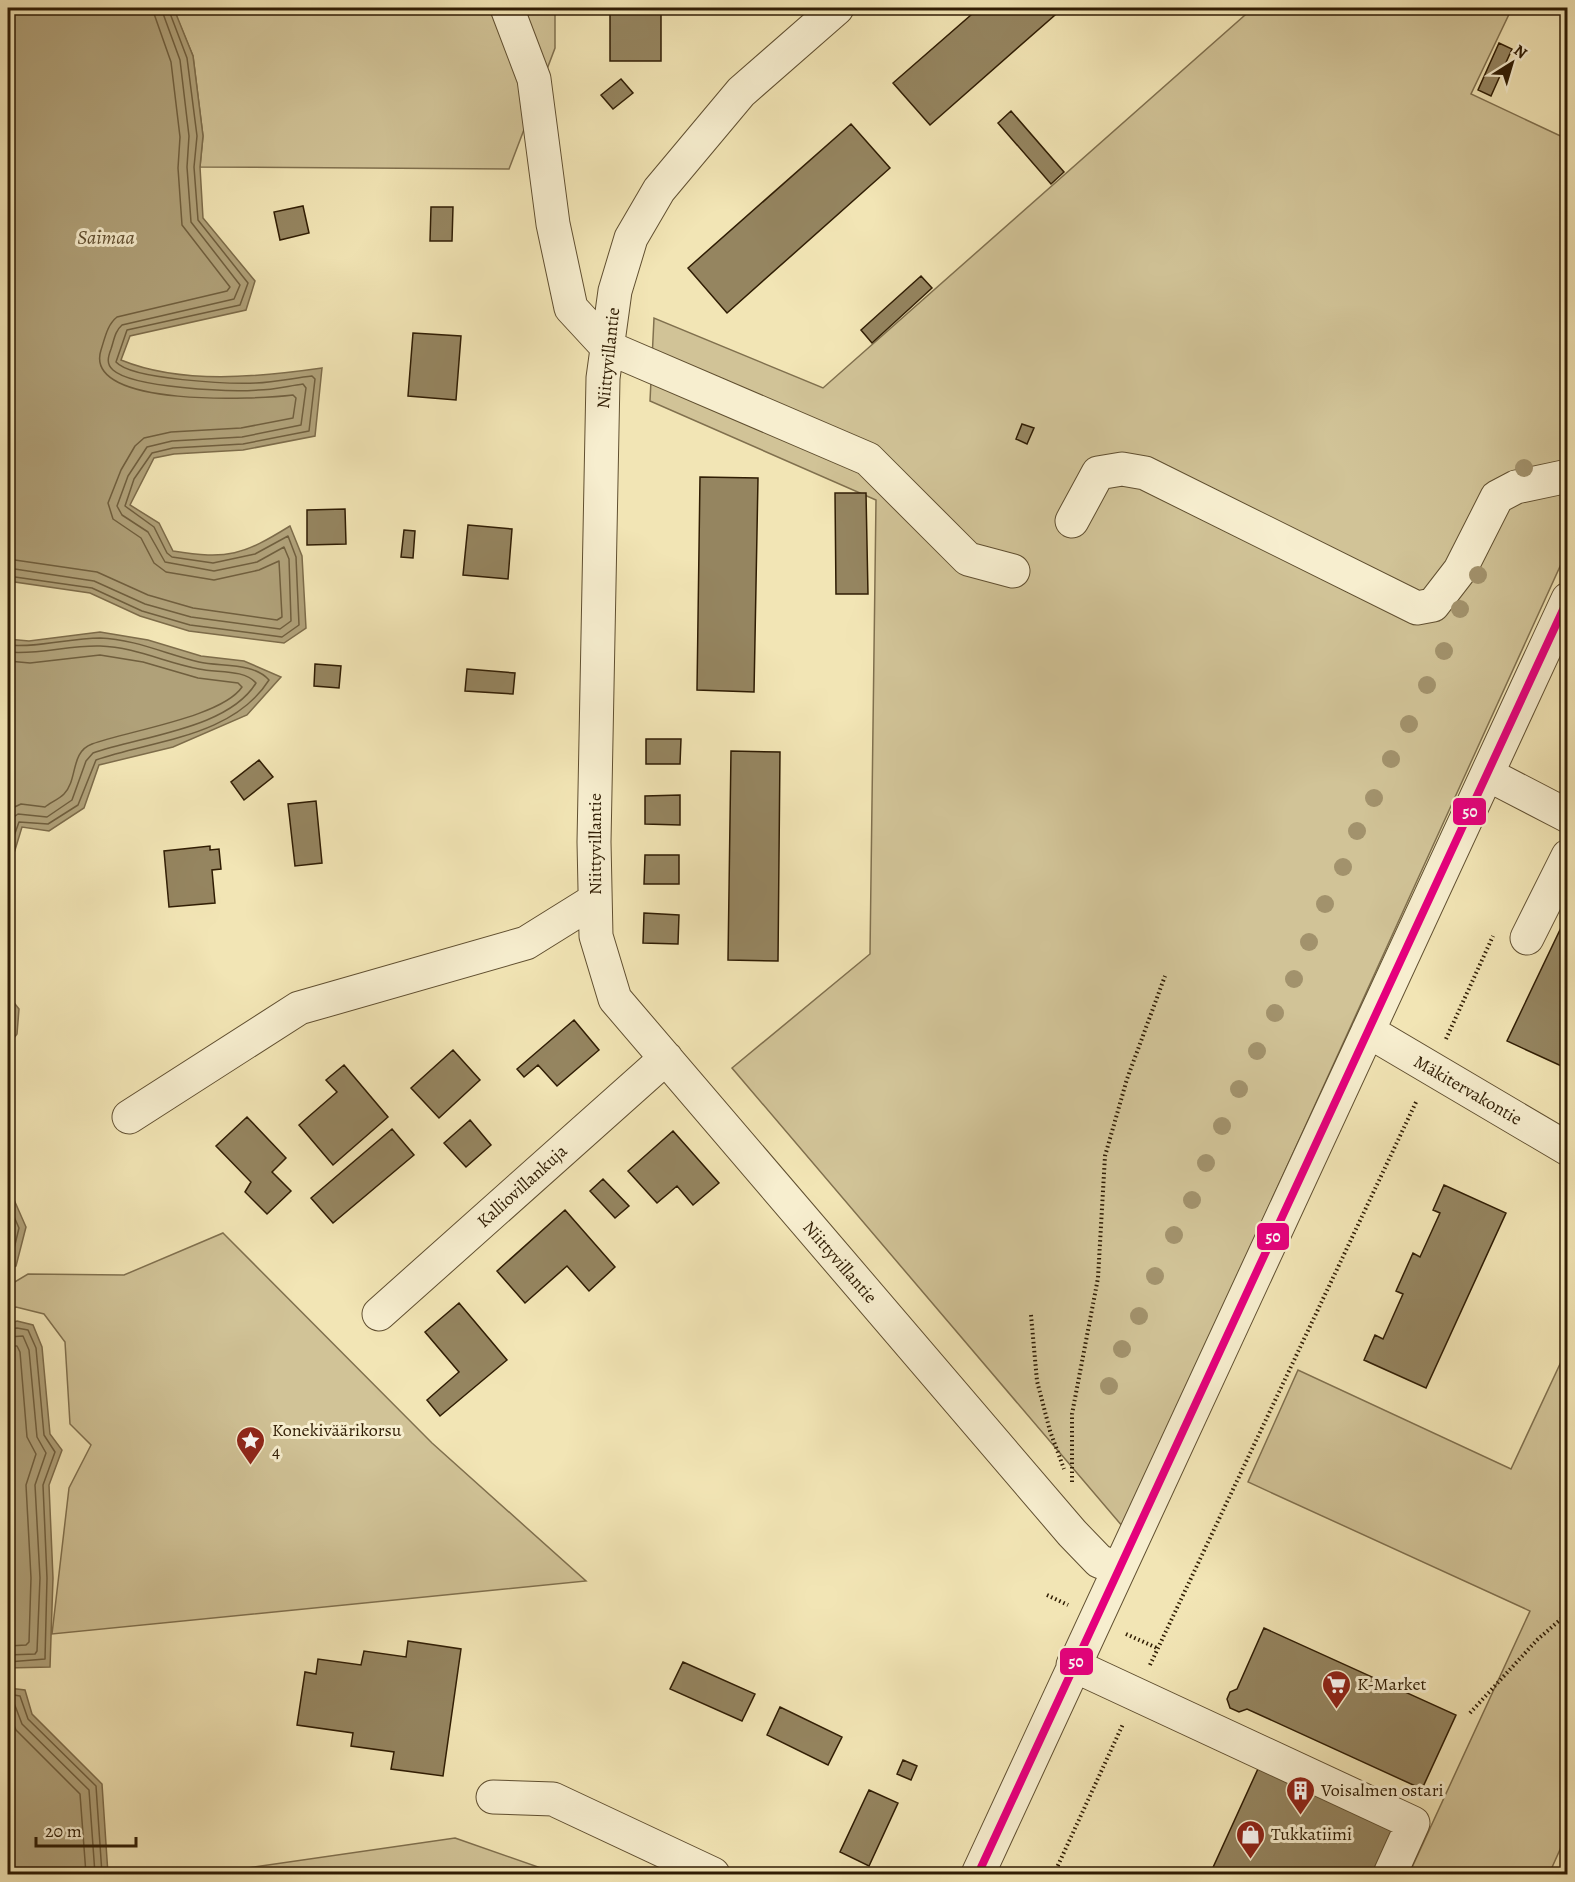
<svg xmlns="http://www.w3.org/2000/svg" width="1575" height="1882" font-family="Alegreya,serif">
	<rect width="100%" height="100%" fill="#f2e5b5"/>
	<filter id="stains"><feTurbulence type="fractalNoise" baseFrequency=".00333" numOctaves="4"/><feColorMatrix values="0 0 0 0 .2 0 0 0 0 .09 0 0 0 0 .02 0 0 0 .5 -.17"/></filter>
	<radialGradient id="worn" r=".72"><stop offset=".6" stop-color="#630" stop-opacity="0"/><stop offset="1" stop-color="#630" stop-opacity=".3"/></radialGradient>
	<path fill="#d1c397" stroke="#80704e" stroke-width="1.5" d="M173 8H555V48L509 169 200 167 203 136 193 56Z
		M1253 8H1512L1471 94 1567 139V551L1123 1527 732 1068 870 954 876 500 650 401 654 318 823 388Z
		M223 1233 432 1443 586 1581 52 1634 69 1488 91 1445 70 1424 65 1342 44 1314 16 1307 8 1310V1286L28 1274 124 1275Z
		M1567 1349V1834L1549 1874H1409L1530 1611 1248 1482 1298 1370 1511 1469Z
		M455 1838 558 1874H206Z"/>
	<path fill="#b0a179" stroke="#7d6c4a" stroke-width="1.5" d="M8 8 174 9 193 56 203 136 200 167 203 218 255 281 246 310 130 336 121 360C182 385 259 377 322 368L315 436 243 450 174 454 154 458 130 505 159 523 173 551C228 560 243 555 290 526L302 556 306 628 284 643 189 631 140 616 90 593 8 581Z
		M100 632 148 640 201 656 244 661 281 677 247 715 173 747 99 765 84 808 49 831 22 827 8 873V639L29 641Z
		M8 995 19 1009 17 1034 8 1046Z
		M8 1186 26 1227 16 1266 8 1271Z
		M17 1321 33 1325 42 1347 50 1434 62 1450 49 1485 53 1578 50 1667 8 1668V1324Z
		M8 1688 25 1690 32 1714 102 1784 108 1874H8Z"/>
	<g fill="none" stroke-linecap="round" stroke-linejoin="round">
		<path stroke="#705f3e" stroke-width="1.5" d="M8 559 97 572 148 595 193 608 277 620 282 617 279 561 259 570 214 580 166 572 154 563 141 538 113 519 108 503 121 470 135 446 144 438 171 432 241 428 293 418 296 398 293 395C261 399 82 409 101 350 105 338 107 325 117 317L227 291 230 287 182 225 178 168 180 137 171 62 152 8
			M8 568 94 581 145 604 191 617 280 629 291 621 289 559 284 547 257 562 214 571 165 562 148 532 122 515 117 506 128 476 147 447 172 441 242 437 301 425 306 388 303 384C288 386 273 390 258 390 230 392 133 388 113 370 106 364 108 357 111 349 114 340 115 331 122 325L234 299 240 285 191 222 187 167 189 136 180 60 161 8
			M8 576 92 588 142 611 190 625 282 637 299 625 296 557 288 536 255 554 213 563 172 557 167 553 154 527 125 506 134 479 152 453 173 448 243 444 309 431 315 379 312 376C294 378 275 382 256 383 231 384 132 380 116 362L127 330 240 305 248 283 198 220 194 167 197 136 187 58 168 8
			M8 645C39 648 69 638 100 638 134 639 166 654 199 662 221 667 253 662 269 680 233 737 154 740 96 760L78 805 48 824 19 822 8 853
			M8 652C39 655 69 645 100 646 135 647 166 663 199 669 217 673 244 669 256 683 228 729 141 736 93 753L86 761 72 800 47 817 18 814 11 819 8 828
			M8 661 30 663 100 655 143 662 198 678 238 683 242 687C222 717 127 731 92 744 70 752 78 780 64 794 59 799 50 803 45 807L21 804 8 810
			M8 1203 19 1228 11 1261 8 1264
			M8 1329 17 1328 28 1330 36 1348 44 1435 55 1452 43 1485 47 1578 45 1659 8 1662
			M8 1337 23 1336 29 1350 37 1437 46 1453 35 1485 40 1578 37 1651 35 1654 8 1655
			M8 1346H17L20 1352 27 1437 36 1454 26 1485 31 1578 29 1642 26 1645 8 1646
			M8 1694 20 1696 28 1719 96 1786 102 1874
			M8 1701 14 1703 22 1724 89 1790 95 1874
			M8 1712 16 1730 80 1794 86 1874"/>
	</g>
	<path fill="#958560" stroke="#301d04" stroke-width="1.5" d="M610 8H661V61H610Z
		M979 8H1063L930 125 893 83Z
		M1499 43 1512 49 1491 96 1478 90Z
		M621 79 633 93 613 109 601 95Z
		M1011 111 1064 172 1051 184 998 123Z
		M851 124 890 168 727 313 688 268Z
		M303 206 309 233 280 240 274 212Z
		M431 207H453L452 241H430Z
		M921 276 932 288 872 343 861 330Z
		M413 333 461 336 456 400 408 396Z
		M1022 424 1034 428 1027 444 1016 439Z
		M700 477 758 478 754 692 697 690Z
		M835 493H866L868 594H836Z
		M345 509 346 544 307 545V510Z
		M468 525 512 529 508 579 463 575Z
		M404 530 415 531 413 558 401 557Z
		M315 664 341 666 339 688 314 686Z
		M467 669 515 673 513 694 465 691Z
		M646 739H681L680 764H646Z
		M731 751 780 752 778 961 728 960Z
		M259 760 273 777 244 800 231 782Z
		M680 795V825L645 824V796Z
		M316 801 322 863 295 866 288 804Z
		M210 846V850L219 849 221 869 212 870 215 903 169 907 164 851Z
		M645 855H679V884H644Z
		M644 913 679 915 678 944 643 943Z
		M1568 913V1069L1507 1041Z
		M574 1020 599 1050 557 1086 538 1065 524 1077 517 1069Z
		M453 1050 480 1080 439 1118 411 1088Z
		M344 1065 388 1117 333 1165 299 1125 337 1092 326 1080Z
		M247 1117 286 1158 272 1172 291 1191 267 1214 245 1192 251 1182 216 1146Z
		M470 1120 491 1145 466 1167 444 1143Z
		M392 1129 414 1155 333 1223 311 1198Z
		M673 1131 719 1183 693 1205 677 1186 657 1203 628 1171Z
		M603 1179 629 1206 615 1218 590 1191Z
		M1444 1185 1506 1213 1426 1388 1364 1360 1375 1335 1383 1339 1403 1294 1396 1291 1413 1253 1420 1257 1440 1213 1433 1210Z
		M565 1210 615 1267 589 1291 567 1266 525 1303 497 1271Z
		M459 1303 507 1360 440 1416 427 1400 459 1372 425 1332Z
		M1264 1628 1456 1715 1422 1789 1247 1709 1239 1712 1230 1708 1227 1699 1230 1692 1237 1689Z
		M408 1641 461 1649 443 1776 391 1769 394 1752 351 1746 353 1733 297 1725 305 1672 316 1674 318 1659 361 1665 364 1651 406 1657Z
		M683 1662 755 1694 742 1721 670 1689Z
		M780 1707 842 1737 828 1765 767 1735Z
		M903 1760 917 1766 911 1780 897 1774Z
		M1262 1760 1394 1829 1373 1874H1210Z
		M869 1790 898 1803 869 1866 840 1852Z"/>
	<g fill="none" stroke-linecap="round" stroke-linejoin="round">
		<defs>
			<path id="minor" d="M507 8 534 79 553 224 571 308 607 347 868 459 968 559 1013 571
				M837 8 741 92 659 190 631 238 615 291 603 378 594 842 596 936 615 999 1072 1533 1099 1561 1118 1569
				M1072 521 1098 473 1122 469 1145 473 1417 608 1433 605 1460 570 1497 497 1516 487 1568 476
				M1487 774 1568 816
				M1527 938 1568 856
				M1368 1031 1568 1149
				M129 1117 299 1008 526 943 595 900
				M379 1314 666 1058
				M1073 1665 1413 1823 1390 1874
				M493 1797 553 1799 713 1874
				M978 1874 1568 599"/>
		</defs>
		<use href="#minor" stroke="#604f30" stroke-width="35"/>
		<path stroke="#301d04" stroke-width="4" stroke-dasharray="1.5 3" stroke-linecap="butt" d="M1446 1039 1493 936
			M1031 1315 1037 1381 1050 1431 1064 1469
			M1072 1482V1414L1098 1278 1105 1156 1127 1079 1165 976
			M1047 1595 1068 1605
			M1126 1634 1157 1648
			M1150 1665 1417 1100
			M1470 1713 1537 1640 1568 1613
			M1054 1874 1123 1724"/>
		<use href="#minor" stroke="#f7eecf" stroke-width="33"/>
		<defs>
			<path id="bus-1" d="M978 1874 1568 599"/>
		</defs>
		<use href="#bus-1" stroke="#f7eecf" stroke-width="12"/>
		<use href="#bus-1" stroke="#e5007d" stroke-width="8"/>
	</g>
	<g fill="#a2926c">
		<circle cx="1524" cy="468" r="9"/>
		<circle cx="1478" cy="575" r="9"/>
		<circle cx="1460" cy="609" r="9"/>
		<circle cx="1444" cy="651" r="9"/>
		<circle cx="1427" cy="685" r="9"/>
		<circle cx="1409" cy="724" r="9"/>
		<circle cx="1391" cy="759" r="9"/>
		<circle cx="1374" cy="798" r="9"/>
		<circle cx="1357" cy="831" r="9"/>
		<circle cx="1343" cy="867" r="9"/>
		<circle cx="1325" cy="904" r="9"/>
		<circle cx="1309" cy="942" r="9"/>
		<circle cx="1294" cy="979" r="9"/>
		<circle cx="1275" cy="1013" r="9"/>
		<circle cx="1257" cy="1051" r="9"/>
		<circle cx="1239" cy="1089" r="9"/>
		<circle cx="1222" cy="1126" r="9"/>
		<circle cx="1206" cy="1163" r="9"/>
		<circle cx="1192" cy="1200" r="9"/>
		<circle cx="1174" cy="1235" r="9"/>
		<circle cx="1155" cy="1276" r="9"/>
		<circle cx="1139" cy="1316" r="9"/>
		<circle cx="1122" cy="1349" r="9"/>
		<circle cx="1109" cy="1386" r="9"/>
	</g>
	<defs>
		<symbol id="sight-pin" viewBox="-11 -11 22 30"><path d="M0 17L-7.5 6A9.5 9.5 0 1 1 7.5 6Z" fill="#8f2418" stroke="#f7eecf"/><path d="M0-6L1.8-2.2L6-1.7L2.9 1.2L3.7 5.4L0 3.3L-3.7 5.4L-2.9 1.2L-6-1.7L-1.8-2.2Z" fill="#fff"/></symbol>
		<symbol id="supermarket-pin" viewBox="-11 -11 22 30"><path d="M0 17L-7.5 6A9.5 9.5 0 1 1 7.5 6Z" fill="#8f2418" stroke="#f7eecf"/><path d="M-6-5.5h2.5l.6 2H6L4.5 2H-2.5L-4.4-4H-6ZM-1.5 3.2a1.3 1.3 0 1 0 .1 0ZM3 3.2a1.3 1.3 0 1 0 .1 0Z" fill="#fff"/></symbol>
		<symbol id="building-pin" viewBox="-11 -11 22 30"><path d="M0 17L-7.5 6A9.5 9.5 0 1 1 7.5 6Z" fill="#8f2418" stroke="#f7eecf"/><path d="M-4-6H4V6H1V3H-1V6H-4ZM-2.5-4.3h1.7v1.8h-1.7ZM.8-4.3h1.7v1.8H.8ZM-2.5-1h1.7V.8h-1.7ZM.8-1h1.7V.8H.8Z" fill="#fff"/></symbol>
		<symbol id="shop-pin" viewBox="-11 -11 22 30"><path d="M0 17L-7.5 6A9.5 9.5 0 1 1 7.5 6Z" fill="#8f2418" stroke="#f7eecf"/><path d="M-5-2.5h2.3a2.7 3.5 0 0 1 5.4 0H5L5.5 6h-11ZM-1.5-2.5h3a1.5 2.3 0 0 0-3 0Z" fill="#fff"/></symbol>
	</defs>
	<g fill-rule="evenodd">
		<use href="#sight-pin" x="234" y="1424" width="33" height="45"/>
		<use href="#supermarket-pin" x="1320" y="1668" width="33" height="45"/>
		<use href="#building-pin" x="1284" y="1774" width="33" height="45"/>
		<use href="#shop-pin" x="1234" y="1818" width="33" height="45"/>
	</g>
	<g text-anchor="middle" stroke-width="6" stroke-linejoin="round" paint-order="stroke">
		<g font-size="18" fill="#301d04" stroke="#f7eecf">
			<text transform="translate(608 358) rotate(-84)" y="6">Niittyvillantie</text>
			<text transform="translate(595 844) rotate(-90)" y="6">Niittyvillantie</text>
			<text transform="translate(1468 1090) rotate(30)" y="6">Mäkitervakontie</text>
			<text transform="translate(522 1186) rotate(-42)" y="6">Kalliovillankuja</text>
			<text transform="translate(840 1262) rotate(49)" y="6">Niittyvillantie</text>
		</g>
		<g font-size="18" fill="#301d04" stroke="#f7eecf" text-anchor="start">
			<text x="272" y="1436">Konekiväärikorsu<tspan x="272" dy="21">4</tspan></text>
			<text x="1357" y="1690">K-Market</text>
			<text x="1321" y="1796">Voisalmen ostari</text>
			<text x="1271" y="1840">Tukkatiimi</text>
		</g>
		<g font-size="20" font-style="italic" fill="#5d4b2d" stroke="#f7eecf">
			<text x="106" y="244">Saimaa</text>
		</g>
	</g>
	<g stroke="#f7eecf" stroke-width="2">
		<rect x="1452" y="797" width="35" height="29" rx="6" fill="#e5007d"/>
		<rect x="1256" y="1222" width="34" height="29" rx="6" fill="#e5007d"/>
		<rect x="1059" y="1647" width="35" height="29" rx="6" fill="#e5007d"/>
	</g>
	<g font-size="16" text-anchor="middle" font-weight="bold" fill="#fff">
		<text x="1470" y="817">50</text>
		<text x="1273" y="1242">50</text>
		<text x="1076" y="1667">50</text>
	</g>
	<rect width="1575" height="1882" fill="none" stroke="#f2e5b5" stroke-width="30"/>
	<rect x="9" y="9" width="1557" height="1864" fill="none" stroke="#301d04" stroke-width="3"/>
	<rect x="15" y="15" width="1545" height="1852" fill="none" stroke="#301d04" stroke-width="1.5"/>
	<g transform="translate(1512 63) rotate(37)" stroke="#f7eecf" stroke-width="4.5" paint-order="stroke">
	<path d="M0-4.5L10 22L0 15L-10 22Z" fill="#301d04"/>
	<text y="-9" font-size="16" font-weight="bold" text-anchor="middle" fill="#301d04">N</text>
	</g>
	<path d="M36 1837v9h100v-9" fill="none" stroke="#301d04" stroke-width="3"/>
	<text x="45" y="1837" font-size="18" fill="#301d04" stroke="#f7eecf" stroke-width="4.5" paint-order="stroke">20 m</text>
	<rect width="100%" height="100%" filter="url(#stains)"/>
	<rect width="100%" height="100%" fill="url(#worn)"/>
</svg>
